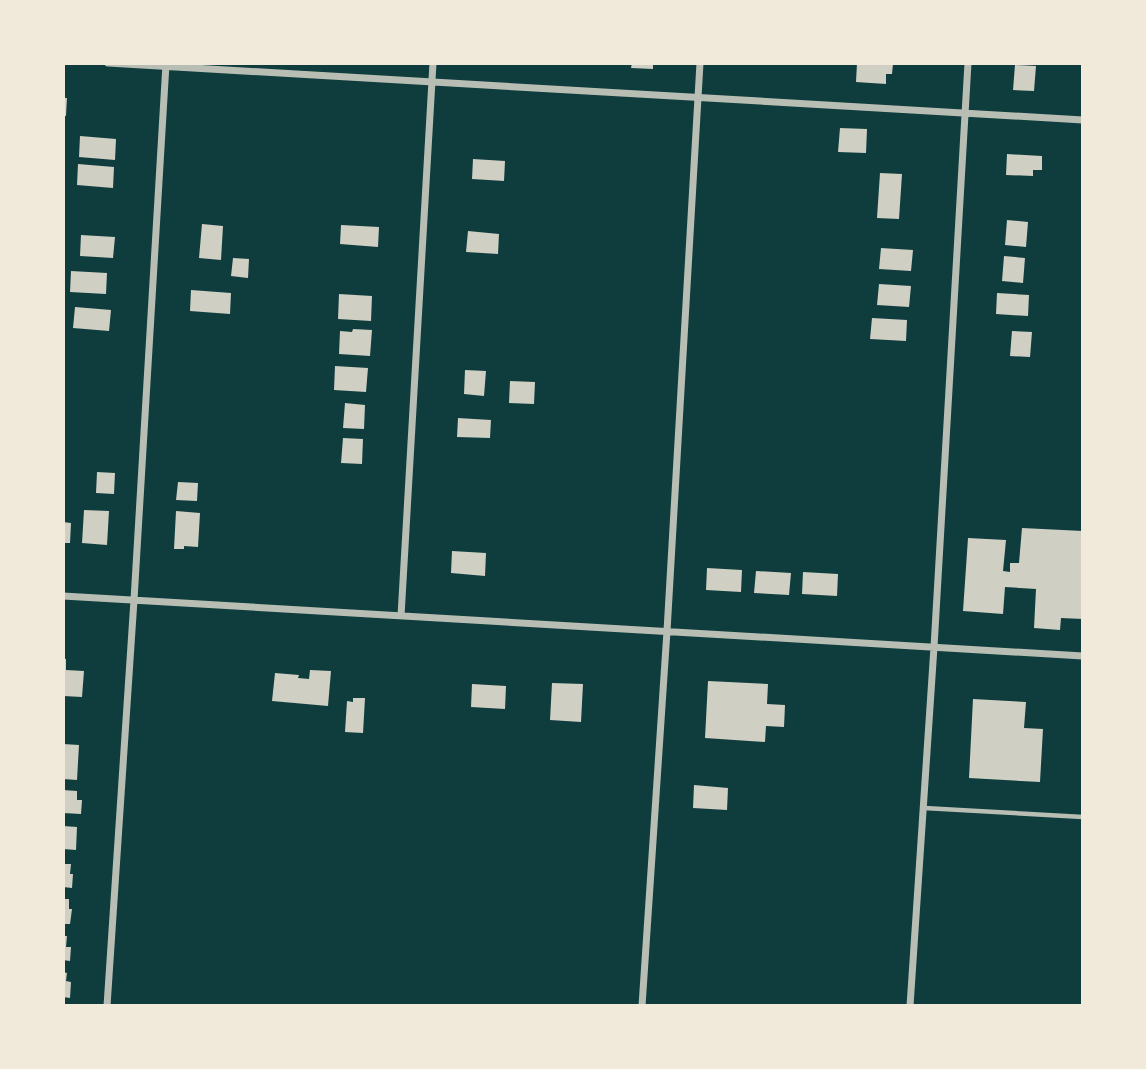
<svg xmlns="http://www.w3.org/2000/svg" width="1146" height="1069" font-family="Overpass,sans-serif">
	<rect width="100%" height="100%" fill="#0f3d3e"/>
	<path fill="#cfcfc3" d="M632 63H653V69L631 68Z
		M857 63 893 64 892 74H886V84L856 82Z
		M1015 65 1036 66 1034 91 1013 90Z
		M63 98H67L66 116H63Z
		M840 128 867 129 866 153 838 152Z
		M80 136 116 139 115 160 79 157Z
		M1007 154 1042 156V170H1033V176L1006 175Z
		M473 159 505 161 504 181 472 179Z
		M78 164 114 167 113 188 77 185Z
		M880 173 902 174 899 219 877 218Z
		M1007 220 1028 222 1026 247 1005 245Z
		M202 224 223 226 221 260 199 258Z
		M341 225 379 227 378 247 340 244Z
		M468 231 499 234 498 254 466 252Z
		M81 235 115 237 113 258 80 256Z
		M881 248 913 250 911 271 879 269Z
		M1004 256 1025 258 1023 283 1002 281Z
		M233 258 249 259 248 278 231 276Z
		M71 271 107 273 106 294 70 292Z
		M879 284 911 286 909 307 877 305Z
		M191 290 231 293 230 314 190 311Z
		M997 293 1029 295 1028 316 996 314Z
		M339 294 372 296 371 321 338 319Z
		M75 307 111 310 109 331 73 328Z
		M872 318 907 320 906 341 870 339Z
		M353 329 372 330 370 356 339 354 340 331 352 332Z
		M1012 331 1032 332 1030 357 1010 356Z
		M335 366 368 368 366 392 334 390Z
		M465 370 486 371 484 396 464 394Z
		M510 381 535 382 534 404 509 403Z
		M345 403 365 405 364 429 343 428Z
		M458 418 491 420 490 438 457 437Z
		M343 438 363 439 362 464 341 463Z
		M97 472 115 473 114 494 96 493Z
		M178 482 198 483 197 501 176 500Z
		M84 510 109 511 107 545 82 543Z
		M176 511 200 513 198 547 184 546V549H174Z
		M63 522 71 523 70 543H63Z
		M1022 528 1083 531V619L1061 618 1060 630 1034 628 1036 589 1005 587 1003 614 963 611 968 538 1006 540 1003 571 1010 572V563H1019Z
		M452 551 486 553 485 576 451 573Z
		M707 568 742 570 741 592 706 590Z
		M756 571 791 573 789 595 754 593Z
		M803 572 838 574 837 596 802 594Z
		M63 659H66V670L84 671 82 697 63 696Z
		M310 670 331 671 328 706 272 701 275 673 299 675 298 678 309 679Z
		M708 681 768 684 767 704 785 705 784 727 766 726 765 742 705 738Z
		M552 683 583 684 581 722 550 720Z
		M472 684 506 686 505 709 471 707Z
		M353 698H365L363 733 345 732 347 701 353 702Z
		M973 699 1026 702 1024 728 1043 729 1040 782 969 778Z
		M63 744 79 745 77 780 63 779Z
		M694 785 728 788 727 810 693 808Z
		M63 790 77 791V800H82L81 814 63 813Z
		M63 826 77 827 76 850 63 849Z
		M63 864H71L70 874H73L72 888 63 887Z
		M63 899H69V909H72L70 924H63Z
		M63 936H67L66 947H71L70 961 63 960Z
		M63 972 67 973 66 981 71 982 70 998 63 997Z"/>
	<g fill="none" stroke-linecap="round" stroke-linejoin="round">
		<path stroke="#b8beb3" stroke-width="4.5" d="M924 808 1083 817"/>
		<path stroke="#b8beb3" stroke-width="7" d="M108 63 1083 120
			M63 596 1083 656
			M401 616 433 63
			M107 1006 134 600 166 64
			M642 1006 667 631 700 63
			M910 1006 934 647 968 63"/>
	</g>
	<rect width="1146" height="1069" fill="none" stroke="#f1e9da" stroke-width="130"/>
</svg>
